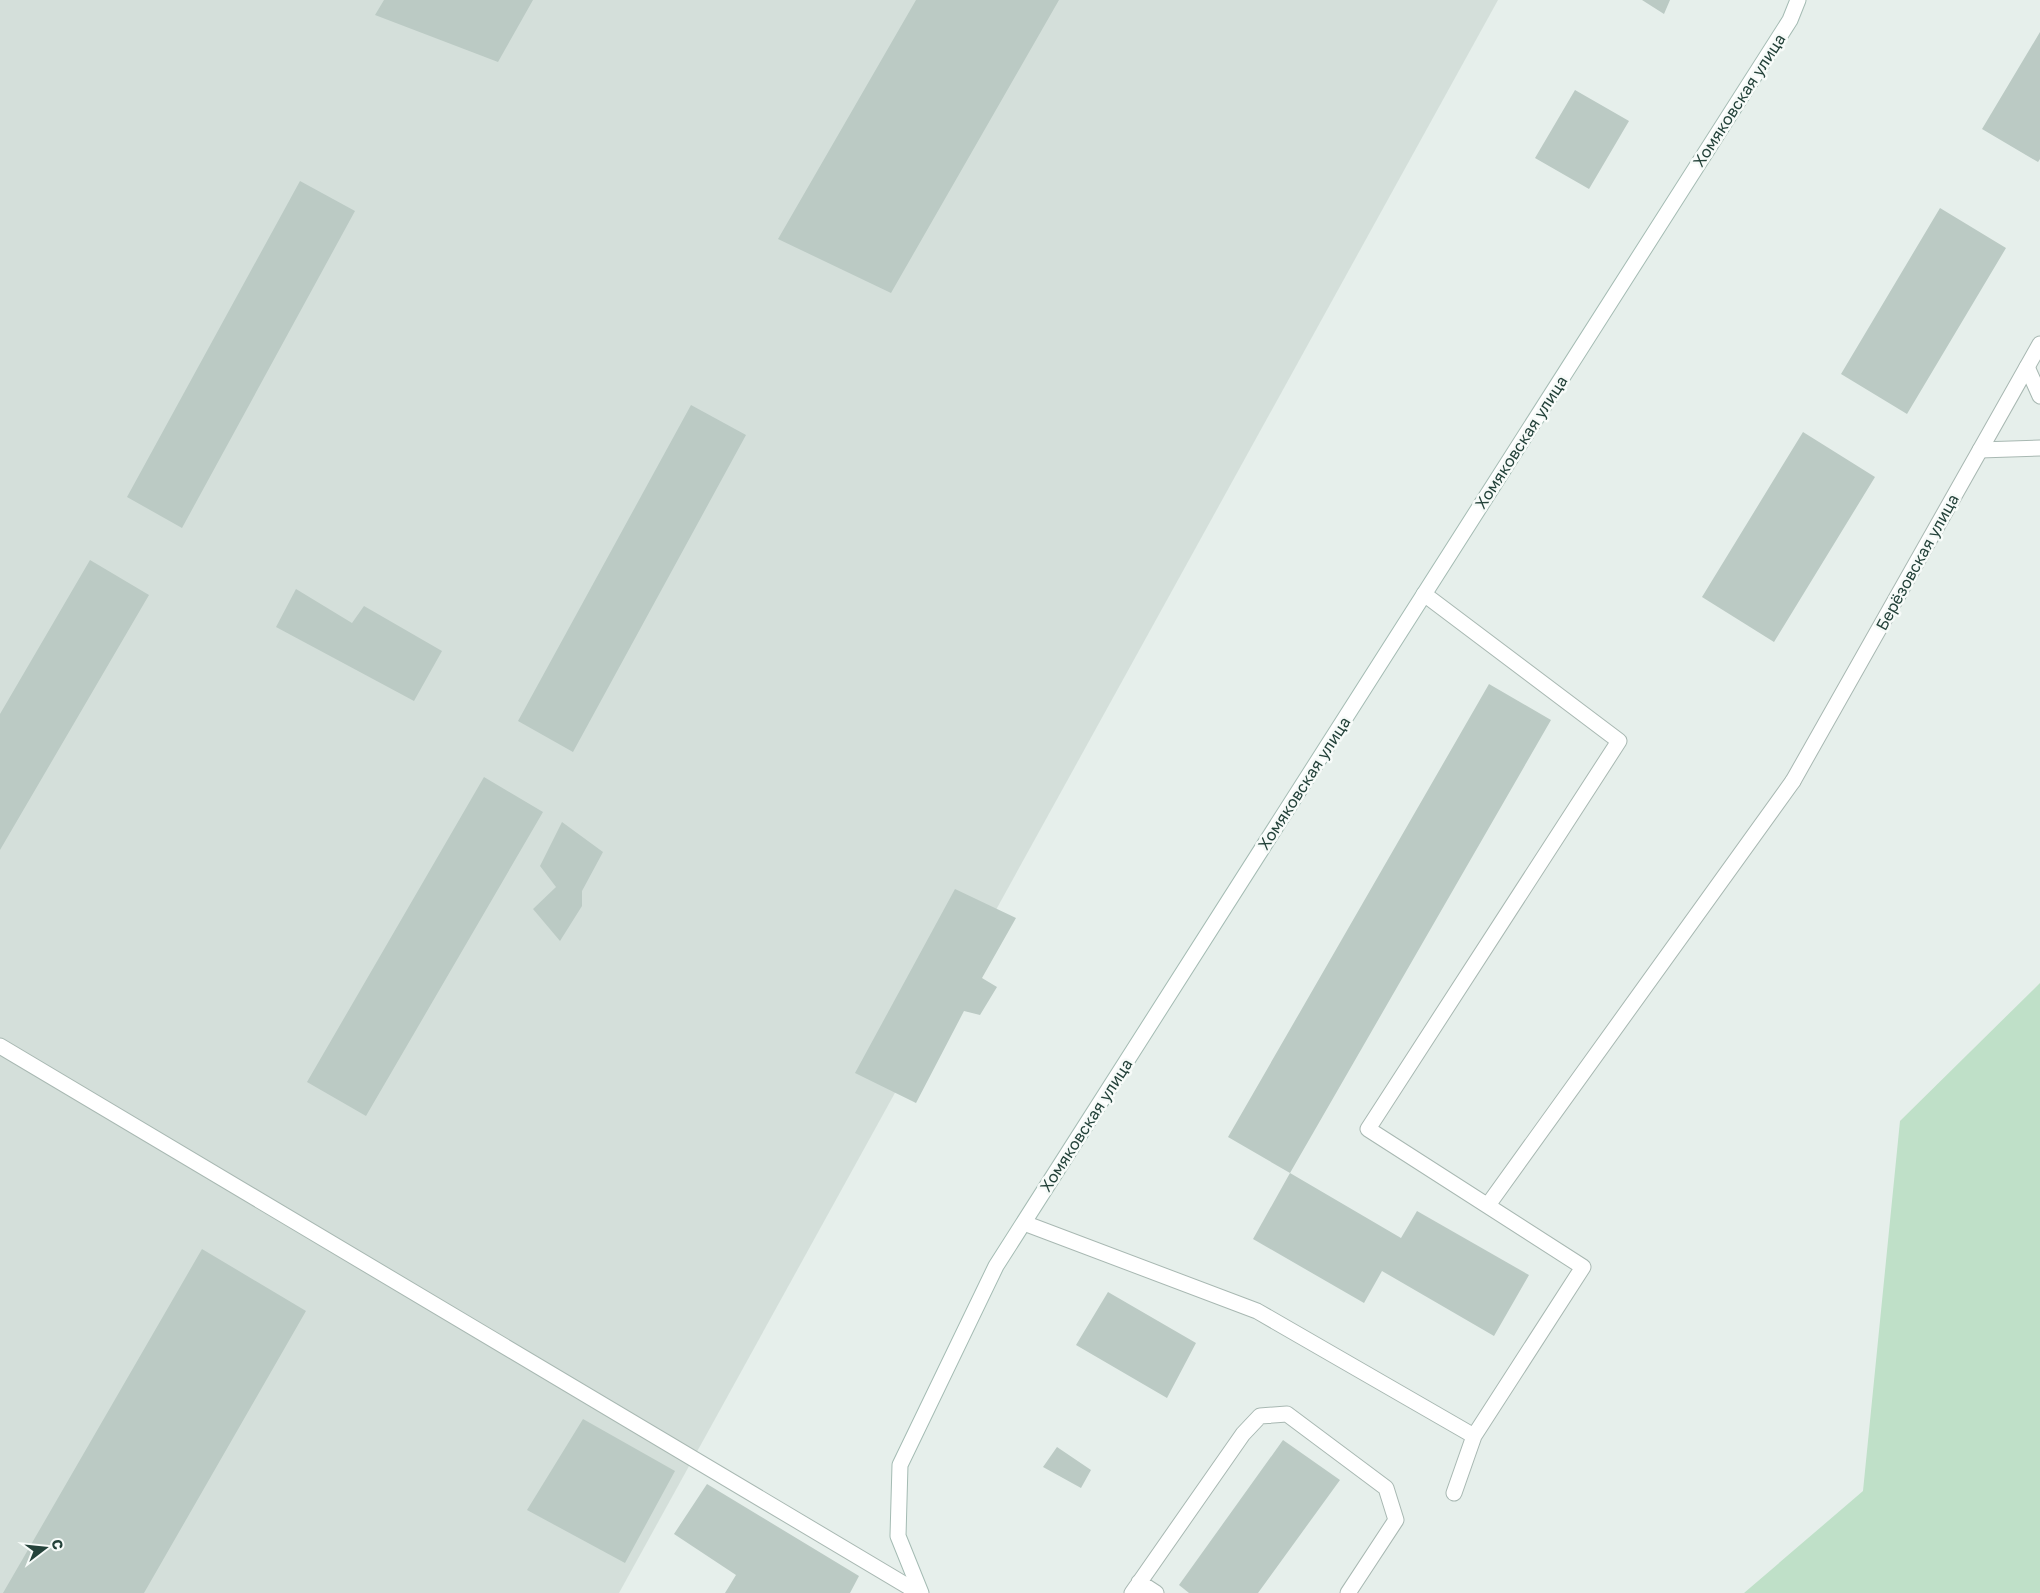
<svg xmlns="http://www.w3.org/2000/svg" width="2040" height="1593" font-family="'Golos Text',sans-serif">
	<rect width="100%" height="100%" fill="#e6efeb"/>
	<path fill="#d4dfda" d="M0 0H1498L619 1593H0Z"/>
	<path fill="#bfe0c8" d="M2040 983V1593H1744L1863 1491 1900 1121Z"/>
	<path fill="#bbcac4" d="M384 0H533L498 62 375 15Z
		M916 0H1059L891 293 778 239Z
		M1642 0H1670L1664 14Z
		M2040 32V159L2038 162 1982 129Z
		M1575 90 1629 121 1589 189 1535 158Z
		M300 181 355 211 182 528 127 497Z
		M1940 208 2006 248 1907 414 1841 374Z
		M691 405 746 435 573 752 518 721Z
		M1803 432 1875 477 1774 642 1702 597Z
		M90 560 149 595 0 850V714Z
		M296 589 352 623 364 606 442 651 414 701 276 627Z
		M1489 684 1551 720 1290 1173 1228 1137Z
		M484 777 543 812 366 1116 307 1082Z
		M562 822 603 852 582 891V906L560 941 533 909 556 887 540 866Z
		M955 889 1016 918 982 978 997 987 980 1015 964 1011 916 1103 855 1073Z
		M1290 1173 1401 1238 1417 1211 1529 1275 1494 1336 1382 1271 1364 1303 1253 1239Z
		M202 1249 306 1311 144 1593H3Z
		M1108 1292 1196 1343 1167 1398 1076 1345Z
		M583 1419 675 1471 625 1563 527 1510Z
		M1283 1440 1340 1480 1258 1593H1189L1179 1585Z
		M1057 1447 1091 1470 1081 1488 1043 1467Z
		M707 1484 859 1576 850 1593H725L736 1575 674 1534Z"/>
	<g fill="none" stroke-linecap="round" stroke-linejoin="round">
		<defs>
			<path id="lane" d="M2027 367 2040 396
				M1980 450 2040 448
				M0 1046 919 1593
				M1488 1205 1793 781
				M1024 1223 1257 1311 1474 1436 1583 1267 1368 1129 1619 741 1424 594
				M1454 1493 1474 1436
				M1139 1582 1156 1593
				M1132 1593 1243 1434 1260 1416 1287 1414 1386 1488 1396 1520 1348 1593"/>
			<path id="street" d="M1793 781 2040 344"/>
			<path id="secondary" d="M921 1593 898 1536 900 1465 996 1266 1790 20 1798 0"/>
		</defs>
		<use href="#lane" stroke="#a8b8b2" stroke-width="17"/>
		<use href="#street" stroke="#a8b8b2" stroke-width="17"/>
		<use href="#secondary" stroke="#a4bbb3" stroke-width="17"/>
		<use href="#lane" stroke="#fff" stroke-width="15"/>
		<use href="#street" stroke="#fff" stroke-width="15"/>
		<use href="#secondary" stroke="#fff" stroke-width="15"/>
	</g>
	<g text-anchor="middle" stroke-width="5" stroke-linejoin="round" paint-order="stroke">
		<g font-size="16" fill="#24423a" stroke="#f7fbf9">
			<text transform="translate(1739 100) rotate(-57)" y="6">Хомяковская улица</text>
			<text transform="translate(1521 442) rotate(-57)" y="6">Хомяковская улица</text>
			<text transform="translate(1917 562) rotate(-61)" y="6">Берёзовская улица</text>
			<text transform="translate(1304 783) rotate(-57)" y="6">Хомяковская улица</text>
			<text transform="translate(1086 1125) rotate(-57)" y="6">Хомяковская улица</text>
		</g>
	</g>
	<g transform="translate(45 1548) rotate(74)" stroke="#f7fbf9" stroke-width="4" paint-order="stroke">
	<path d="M0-4L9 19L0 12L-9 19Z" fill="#24423a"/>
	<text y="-8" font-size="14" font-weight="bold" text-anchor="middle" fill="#24423a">С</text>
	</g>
</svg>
